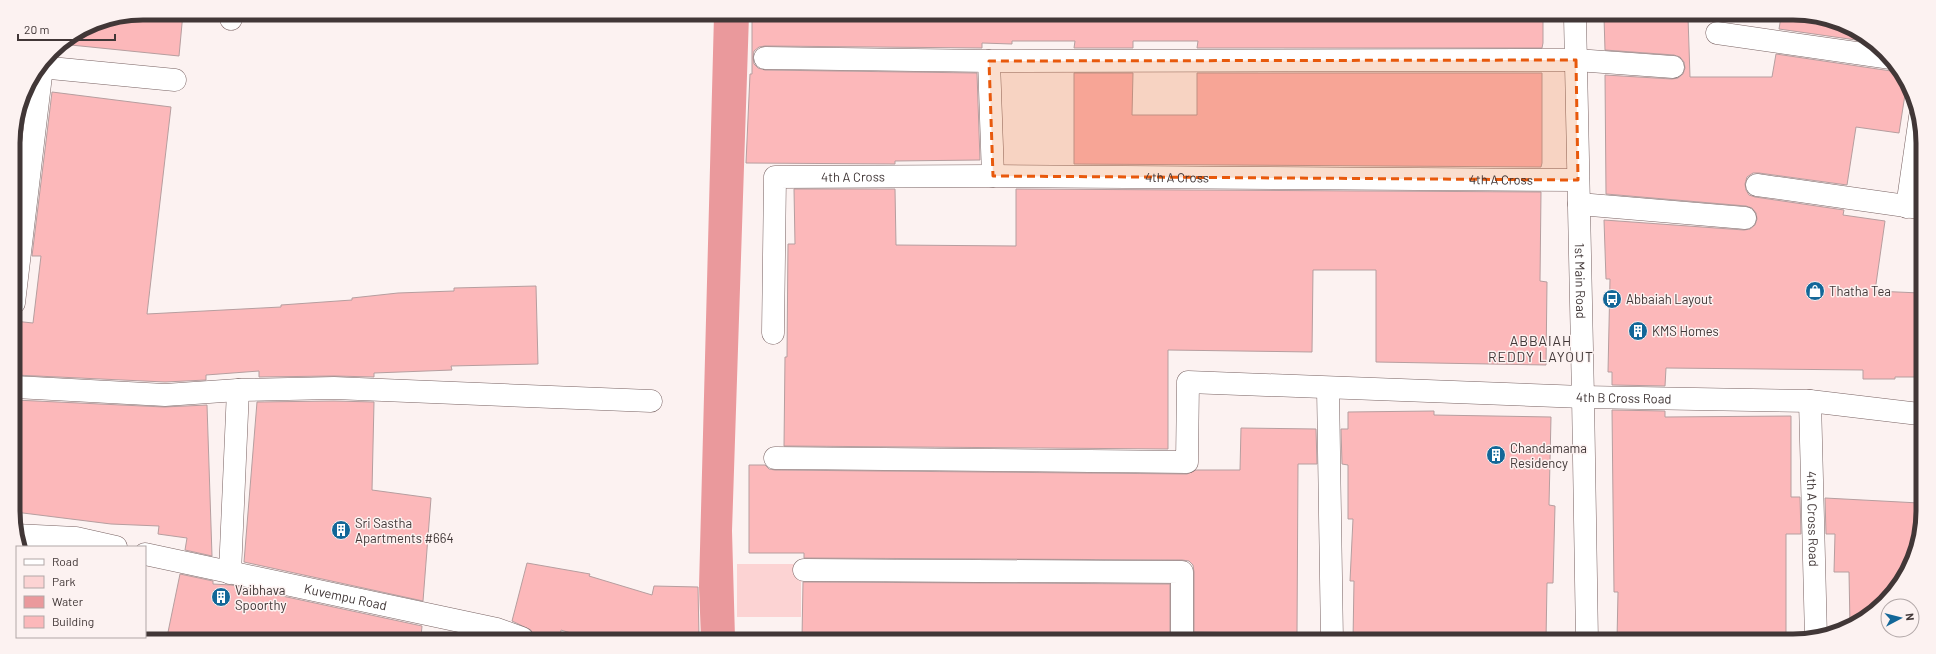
<svg xmlns="http://www.w3.org/2000/svg" width="1936" height="654" font-family="Barlow,sans-serif">
	<rect width="100%" height="100%" fill="#fcf2f1"/>
	<path fill="#fcd3d3" d="M737 564H801V617H737Z"/>
	<path fill="#ea999c" d="M714 15H749L732 531 735 638H701L699 587Z"/>
	<path fill="#fcb8ba" stroke="#b69e9f" d="M143 13H183L179 56 61 44 93 23Z
		M752 15 1543 17V43L1542 48H1197L1198 41H1133V48H1074L1075 41H1012V44L982 43V48L765 46 759 47 754 51 753 58 754 64 758 68 765 70 977 73 980 160 895 161V164L746 163 750 74H752Z
		M1604 17H1688L1690 77H1772L1776 54 1898 72 1906 88 1899 133 1856 127 1847 185 1759 173H1753L1747 177 1745 184 1746 190 1749 195 1755 197 1844 210 1843 215 1885 221 1875 291 1920 293 1919 377H1895V379H1863V370L1666 368 1665 386 1612 385V372H1608L1610 279H1606L1604 220 1744 230 1750 229 1755 225 1757 219 1756 213 1752 208 1746 206 1606 194 1605 75 1672 79 1678 78 1683 74 1685 68 1684 62 1680 57 1674 55 1605 50Z
		M1781 17H1827L1858 31 1864 35 1863 41 1779 29Z
		M1074 73H1133L1132 115H1197V73H1542V163L1541 167 1074 164Z
		M26 89H27L14 200 13 135 23 93Z
		M52 92 171 107 147 314 281 307V305L352 300V298L398 293 454 291V288L536 286 538 364 451 366 452 370 374 373V377L334 376 259 377V371L206 375V380L165 382 15 375 14 321 33 323 41 256H32Z
		M794 189H895L896 245 1016 246V189L1541 192 1540 281 1547 282 1546 365 1376 362V270H1313L1312 352 1168 350V449L784 446 785 357H787L788 244H795Z
		M15 400 164 407 207 405 212 556 185 550 187 538 158 534 159 526 111 524 15 512Z
		M334 401 374 402 372 490 431 498 423 601 244 562 257 402Z
		M1612 410 1665 411V417L1791 416V497H1800L1801 534H1786V641L1617 640 1618 592H1614Z
		M1434 411V415L1551 417 1549 505 1555 506 1553 583H1547L1546 640H1353L1354 581H1350L1353 519H1348V465L1342 464 1341 429H1348V412Z
		M1241 428 1316 429 1317 464H1298L1297 634 1194 632V572L1193 565 1189 561 1182 560 804 558V553H749V465H765L769 469 775 470 1187 474 1196 470H1240Z
		M1825 498 1919 503V545L1901 584 1872 614 1850 626 1849 572H1834L1835 534H1826Z
		M527 563 590 574 589 576 652 595 654 586 698 587 699 638H587L561 630 560 638H534L531 630 512 621Z
		M180 574 213 581V584L231 585 422 626 421 637H167Z
		M803 582 1170 584V639L802 638Z"/>
	<g fill="none" stroke-linecap="round" stroke-linejoin="round">
		<defs>
			<g id="minor">
				<path d="M231 13V19"/>
				<path id="s1" d="M1575 17 1583 397 1587 640"/>
				<path d="M1717 33 1891 58"/>
				<path d="M765 58 989 61 1576 60 1673 67"/>
				<path d="M989 61 993 176"/>
				<path d="M40 67 175 80"/>
				<path d="M1757 185 1920 208"/>
				<path d="M1579 204 1745 218"/>
				<path d="M1907 207 1920 117"/>
				<path d="M14 303 42 67"/>
				<path id="s2" d="M773 333 775 177 993 176 1578 180"/>
				<path d="M15 387 165 395 238 390 334 388 651 401"/>
				<path d="M1328 389 1332 640"/>
				<path id="s3" d="M1810 401 1816 638"/>
				<path id="s4" d="M775 458 1187 462 1188 382 1583 397 1810 401 1919 414"/>
				<path d="M15 535 76 538 116 547"/>
				<path id="s5" d="M145 554 497 629 522 638"/>
				<path d="M804 570 1182 572V639"/>
				<path d="M230 573 238 390"/>
			</g>
		</defs>
		<use href="#minor" stroke="#796363" stroke-width="23"/>
		<use href="#minor" stroke="#fff" stroke-width="22"/>
	</g>
	<path fill="#e8590c" fill-opacity="0.2" stroke="#e8590c" stroke-width="3" stroke-dasharray="8 5" stroke-linejoin="round" d="M1576 60 1578 180 993 176 989 61Z"/>
	<defs>
		<symbol id="shop-disc" viewBox="-11 -11 22 22"><circle r="9.5" fill="#136798" stroke="#fcf2f1"/><path d="M-5-2.5h2.3a2.7 3.5 0 0 1 5.4 0H5L5.5 6h-11ZM-1.5-2.5h3a1.5 2.3 0 0 0-3 0Z" fill="#fff"/></symbol>
		<symbol id="bus-disc" viewBox="-11 -11 22 22"><circle r="9.5" fill="#136798" stroke="#fcf2f1"/><path d="M-5-6H5V4H4V6H2V4H-2V6H-4V4H-5ZM-3.5-4V0h7V-4ZM-3.5 1.2v1.5H-2V1.2ZM2 1.2v1.5H3.5V1.2Z" fill="#fff"/></symbol>
		<symbol id="building-disc" viewBox="-11 -11 22 22"><circle r="9.5" fill="#136798" stroke="#fcf2f1"/><path d="M-4-6H4V6H1V3H-1V6H-4ZM-2.5-4.3h1.7v1.8h-1.7ZM.8-4.3h1.7v1.8H.8ZM-2.5-1h1.7V.8h-1.7ZM.8-1h1.7V.8H.8Z" fill="#fff"/></symbol>
	</defs>
	<g fill-rule="evenodd">
		<use href="#shop-disc" x="1804" y="280" width="22" height="22"/>
		<use href="#bus-disc" x="1601" y="288" width="22" height="22"/>
		<use href="#building-disc" x="1627" y="320" width="22" height="22"/>
		<use href="#building-disc" x="1485" y="444" width="22" height="22"/>
		<use href="#building-disc" x="330" y="519" width="22" height="22"/>
		<use href="#building-disc" x="210" y="586" width="22" height="22"/>
	</g>
	<g text-anchor="middle" stroke-width="3" stroke-linejoin="round" paint-order="stroke">
		<g font-size="13" fill="#413737" stroke="#fcf2f1">
			<text dy="5" stroke="none"><textPath href="#s2" startOffset="234">4th A Cross</textPath></text>
			<text dy="5" stroke="none"><textPath href="#s2" startOffset="558">4th A Cross</textPath></text>
			<text dy="5" stroke="none"><textPath href="#s2" startOffset="882">4th A Cross</textPath></text>
			<text dy="5" stroke="none"><textPath href="#s1" startOffset="264">1st Main Road</textPath></text>
			<text dy="5" stroke="none"><textPath href="#s4" startOffset="928">4th B Cross Road</textPath></text>
			<text dy="5" stroke="none"><textPath href="#s3" startOffset="118">4th A Cross Road</textPath></text>
			<text dy="5" stroke="none"><textPath href="#s5" startOffset="205">Kuvempu Road</textPath></text>
		</g>
		<g font-size="13" fill="#413737" stroke="#fcf2f1" text-anchor="start">
			<text x="1829" y="296">Thatha Tea</text>
			<text x="1626" y="304">Abbaiah Layout</text>
			<text x="1652" y="336">KMS Homes</text>
			<text x="1510" y="453">Chandamama<tspan x="1510" dy="15">Residency</tspan></text>
			<text x="355" y="528">Sri Sastha<tspan x="355" dy="15">Apartments #664</tspan></text>
			<text x="235" y="595">Vaibhava<tspan x="235" dy="15">Spoorthy</tspan></text>
		</g>
		<g font-size="14" letter-spacing="1" fill="#413737" stroke="#fcf2f1">
			<text x="1541" y="346">ABBAIAH<tspan x="1541" dy="16">REDDY LAYOUT</tspan></text>
		</g>
	</g>
	<path d="M0 0H1936V654H0ZM143 20H1793A123 123 0 0 1 1916 143V511A123 123 0 0 1 1793 634H143A123 123 0 0 1 20 511V143A123 123 0 0 1 143 20Z" fill="#fcf2f1" fill-rule="evenodd"/>
	<path fill="none" stroke="#413737" stroke-width="5" d="M143 20H1793A123 123 0 0 1 1916 143V511A123 123 0 0 1 1793 634H143A123 123 0 0 1 20 511V143A123 123 0 0 1 143 20Z"/>
	<rect x="16" y="546" width="130" height="92" fill="#fcf2f1" stroke="#b1a7a7"/>
	<rect x="24" y="559" width="20" height="6" fill="#ffffff" stroke="#b1a7a7"/>
	<text x="52" y="566" font-size="12" fill="#413737">Road</text>
	<rect x="24" y="576" width="20" height="12" fill="#fcd3d3" stroke="#b1a7a7"/>
	<text x="52" y="586" font-size="12" fill="#413737">Park</text>
	<rect x="24" y="596" width="20" height="12" fill="#ea999c" stroke="#b1a7a7"/>
	<text x="52" y="606" font-size="12" fill="#413737">Water</text>
	<rect x="24" y="616" width="20" height="12" fill="#fcb8ba" stroke="#b1a7a7"/>
	<text x="52" y="626" font-size="12" fill="#413737">Building</text>
	<g transform="translate(1900 618) rotate(83)"><circle r="19" fill="#fcf2f1" stroke="#b1a7a7"/>
	<path d="M0-3L7 15L0 10L-7 15Z" fill="#136798"/>
	<text y="-6" font-size="11" font-weight="bold" text-anchor="middle" fill="#413737">N</text>
	</g>
	<path d="M18 34v6h97v-6" fill="none" stroke="#413737" stroke-width="2"/>
	<text x="24" y="34" font-size="12" fill="#413737" stroke="#fcf2f1" stroke-width="3" paint-order="stroke">20 m</text>
</svg>
